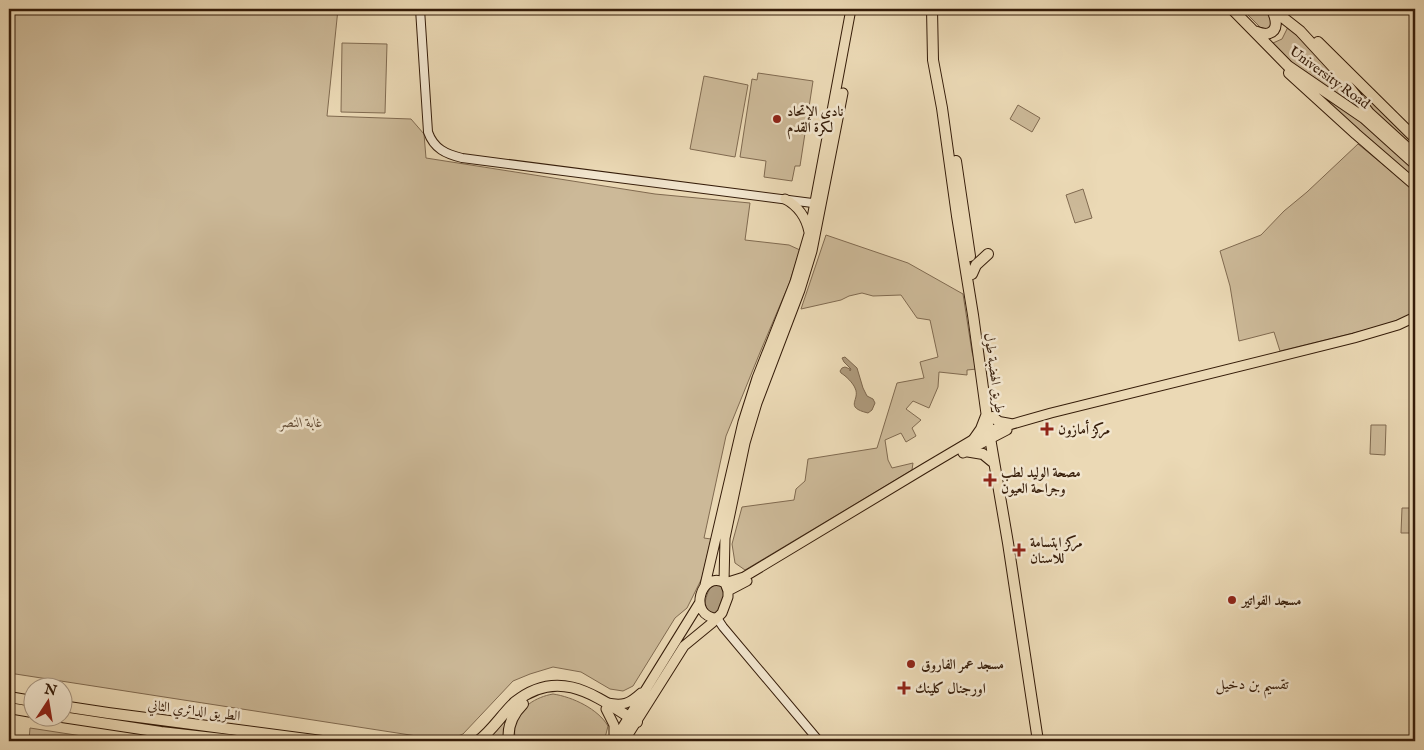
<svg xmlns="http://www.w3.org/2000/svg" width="1424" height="750" font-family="'IM FELL English',Amiri,serif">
	<rect width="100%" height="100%" fill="#ebd9b5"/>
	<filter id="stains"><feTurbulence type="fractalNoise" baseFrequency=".004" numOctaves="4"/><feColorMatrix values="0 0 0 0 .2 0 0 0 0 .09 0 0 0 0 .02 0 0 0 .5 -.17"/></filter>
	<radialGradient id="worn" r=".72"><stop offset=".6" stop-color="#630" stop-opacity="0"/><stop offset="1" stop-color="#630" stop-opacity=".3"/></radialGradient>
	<path fill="#ccb998" stroke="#806a50" d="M9 9H338L327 116 411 119 424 134 426 158 655 194 750 203 745 240 789 245 800 250 789 284 761 350 726 436 704 538 711 539 702 578 687 608 675 618 633 686 623 691 610 689 581 672 553 667 530 674 513 681 463 734 448 740 436 739 9 673Z
		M1242 9H1265L1272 15 1273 25 1268 29 1263 30Z
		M1288 27 1321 60 1361 110 1298 68 1273 43 1282 39Z
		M342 43 387 44 385 113 341 112Z
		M1336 61 1415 141V151L1372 113Z
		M758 73 813 81 800 166H795L792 181 764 177 766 161 740 157 752 79 757 80Z
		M704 76 748 85 735 157 690 149Z
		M1301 79 1364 122 1415 168V182Z
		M1018 105 1040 118 1032 132 1010 119Z
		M1358 144 1415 191V314L1410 317 1382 326 1280 351 1274 332 1239 341 1230 286 1220 251 1261 235 1284 211 1307 192Z
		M1083 189 1092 218 1075 223 1066 195Z
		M826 235 908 263 963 294 972 352 977 369 967 370V375L939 372 938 387 929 408 913 401 906 409 921 420 912 428 916 436 906 442 901 433 885 440 888 460 892 468 913 463 912 470 745 570 735 563 732 544 742 507 794 500 796 489 805 481 808 459 877 448 897 383 924 378 920 362 938 357 930 320 917 318 901 295 873 296 862 293 849 296 841 300 801 309Z
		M1371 425H1386L1385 455 1370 454Z
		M1402 508H1415V533H1401Z
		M553 694C573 697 598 709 608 726L606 734 603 741H515C515 736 514 730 515 725 519 707 536 697 553 694Z
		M517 704 508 741H484Z
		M30 728 108 740 143 741H29Z"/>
	<path fill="#ad997b" stroke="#7d674d" d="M845 357 857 368 863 388 867 396 873 399 875 403 872 410 868 413C843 407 861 400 855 388 853 383 846 376 841 373L840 371 842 368 845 367 850 369V371L851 369 844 362 842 358Z
		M713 585H717L721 586 724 595 717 614 709 613 704 607C706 599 707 590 713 585Z"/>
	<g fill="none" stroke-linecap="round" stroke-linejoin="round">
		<defs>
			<path id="secondary" d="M420 9 428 132C434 149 446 154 462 158L820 204
				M717 618 723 627 819 741"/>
			<path id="primary" d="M785 199C798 206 806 217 809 232
				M963 453 1007 430
				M724 582 725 538 745 443 757 403 800 290 812 251 843 93
				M725 583 744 577 925 468 974 439 995 429 1051 413 1354 338 1398 325 1415 317
				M705 585 743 422 757 378 795 282 809 234 851 9
				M728 591 747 581
				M607 703C623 706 629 704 641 693
				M606 709 614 725V741
				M614 741 700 602
				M624 741 684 646 712 623 722 613 728 597V591L725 583C701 569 687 617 717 618"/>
			<path id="highway" d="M932 9 933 60 942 108 957 216 973 315 989 432 1008 543 1038 741
				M1232 9 1288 66 1364 118 1415 164
				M1272 9 1300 31 1335 69 1369 113 1415 155
				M1254 31C1257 32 1262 34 1266 34 1280 32 1276 18 1272 10
				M1318 42 1415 138
				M1289 73 1356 134 1415 185
				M956 161 970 256
				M972 274 976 265 988 254
				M993 417 999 422 1010 424
				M974 439 981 429 986 416
				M965 451 983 454 994 463
				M9 697 32 701
				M62 706 108 713 322 741
				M9 708 32 712
				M62 717 161 732 240 741
				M478 741C492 731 502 714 515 702 560 666 597 697 637 722
				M509 741C507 727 513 714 523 704"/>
		</defs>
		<use href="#secondary" stroke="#351c09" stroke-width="10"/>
		<use href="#primary" stroke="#351c09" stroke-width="11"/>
		<use href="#highway" stroke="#351c09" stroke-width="12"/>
		<use href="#secondary" stroke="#f2e6cf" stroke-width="8"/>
		<use href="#primary" stroke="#ebd9b5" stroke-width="9"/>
		<use href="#highway" stroke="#ebd9b5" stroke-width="10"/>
	</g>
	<g fill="#8f2418" stroke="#f2e6cf" stroke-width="2">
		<circle cx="777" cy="119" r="5"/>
		<path d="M1044.5 421.5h5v5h5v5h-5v5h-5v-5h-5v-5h5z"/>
		<path d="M987.5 472.5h5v5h5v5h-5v5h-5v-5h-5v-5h5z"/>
		<path d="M1016.5 542.5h5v5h5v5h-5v5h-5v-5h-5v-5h5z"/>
		<circle cx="1232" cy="600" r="5"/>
		<circle cx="911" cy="664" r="5"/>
		<path d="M901.5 680.5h5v5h5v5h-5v5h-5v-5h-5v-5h5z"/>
	</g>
	<g text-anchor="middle" stroke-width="5" stroke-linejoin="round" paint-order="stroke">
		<g font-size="14" fill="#351c09" stroke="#f2e6cf">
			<text transform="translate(1330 77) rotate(36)" y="5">University Road</text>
			<text transform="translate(995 373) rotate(82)" y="5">طريق الهضبة طول</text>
			<text transform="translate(194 710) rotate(7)" y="5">الطريق الدائري الثاني</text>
		</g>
		<g font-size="14" font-weight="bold" fill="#351c09" stroke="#f2e6cf" text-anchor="start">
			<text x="787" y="116">نادي الإتحاد<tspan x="787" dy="16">لكرة القدم</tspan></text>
			<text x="1058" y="434">مركز أمازون</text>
			<text x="1001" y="477">مصحة الوليد لطب<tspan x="1001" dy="16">وجراحة العيون</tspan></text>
			<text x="1030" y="547">مركز ابتسامة<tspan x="1030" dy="16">للاسنان</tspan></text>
			<text x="1242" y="605">مسجد الفواتير</text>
			<text x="921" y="669">مسجد عمر الفاروق</text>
			<text x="915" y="693">اورجنال كلينك</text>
		</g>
		<g font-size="14" font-style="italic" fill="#624b34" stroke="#f2e6cf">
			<text x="301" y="427">غابة النصر</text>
		</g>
		<g font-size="15" fill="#351c09" stroke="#f2e6cf">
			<text x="1252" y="689">تقسيم بن دخيل</text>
		</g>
	</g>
	<rect width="1424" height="750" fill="none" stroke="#ebd9b5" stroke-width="30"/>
	<rect x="10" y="10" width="1404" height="730" fill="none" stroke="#351c09" stroke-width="2.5"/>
	<rect x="15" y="15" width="1394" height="720" fill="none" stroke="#351c09"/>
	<g transform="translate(48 702) rotate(12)"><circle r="24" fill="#f2e6cf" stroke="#a69580"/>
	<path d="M0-4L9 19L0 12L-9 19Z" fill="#8f2418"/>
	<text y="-8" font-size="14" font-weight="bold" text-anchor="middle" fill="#351c09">N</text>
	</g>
	<rect width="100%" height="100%" filter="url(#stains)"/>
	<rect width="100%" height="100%" fill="url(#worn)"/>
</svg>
